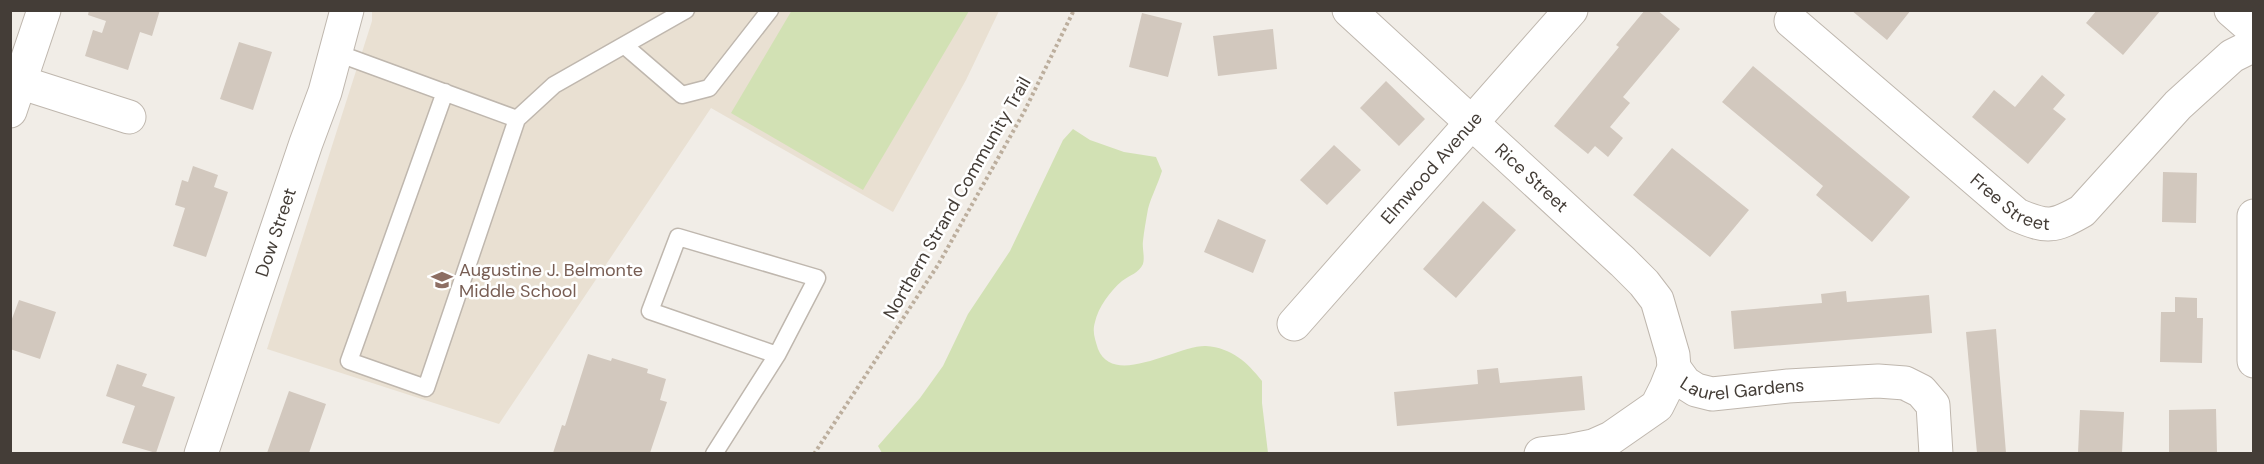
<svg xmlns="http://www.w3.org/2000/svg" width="2264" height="464" font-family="'DM Sans',sans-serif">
	<rect width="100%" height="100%" fill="#f1ede7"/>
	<path fill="#e9e0d2" d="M372 11H999L966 80 893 212 711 108 499 424 267 349 372 21Z"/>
	<path fill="#d2e1b4" d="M792 10 969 11 863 190 731 113Z
		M1073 129 1090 140 1124 152 1156 157 1162 171C1158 184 1151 197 1148 209 1146 220 1144 231 1143 241 1142 248 1145 257 1143 264 1139 273 1130 275 1122 281 1110 291 1098 308 1095 322 1092 332 1095 339 1098 349 1114 388 1177 345 1206 346 1232 348 1247 362 1262 381V403L1268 453H882L878 446 920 398 943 366 968 314 1010 251 1063 140Z"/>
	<path fill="#d2c8be" d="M89 10H160L152 36 140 32 128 70 85 56 93 30 102 33 106 21 88 15Z
		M1645 10H1657L1680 29 1623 97 1630 103 1610 127 1623 138 1608 157 1595 146 1588 154 1554 126 1619 47 1616 45Z
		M1851 10H1911L1887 40Z
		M2097 10H2161L2123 55 2086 23Z
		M1142 13 1182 23 1168 77 1129 67Z
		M1273 29 1277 69 1218 76 1213 36Z
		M239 42 272 52 253 110 220 99Z
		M1753 66 1910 197 1872 242 1816 195 1823 186 1722 102Z
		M2042 75 2065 95 2053 109 2066 119 2028 164 1972 117 1994 90 2015 107Z
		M1386 81 1425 119 1399 146 1360 108Z
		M1334 145 1361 170 1327 205 1300 180Z
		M1672 148 1749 210 1710 257 1633 195Z
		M193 166 218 175 214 187 228 192 206 257 173 246 185 208 175 205 182 180 188 182Z
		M2163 172 2197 173 2196 223 2162 222Z
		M1483 201 1516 230 1456 298 1423 269Z
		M1218 219 1266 240 1253 273 1204 252Z
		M1846 291 1847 302 1929 295 1932 333 1734 349 1731 311 1822 303 1821 294Z
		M2175 297 2197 298V318H2203L2202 363 2160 362 2161 312H2175Z
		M19 300 56 312 40 359 10 349V324Z
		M1996 329 2006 453H1977L1966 332Z
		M588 354 611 361 612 358 648 369 647 373 666 379 660 400 667 402 650 453H553L562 425 565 426Z
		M117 364 147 374 142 386 175 397 156 453 122 443 135 406 106 396Z
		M1498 368 1500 383 1582 376 1585 410 1397 426 1394 392 1478 384 1477 370Z
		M289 391 326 404 309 453H267Z
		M2216 409 2217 453H2169V410Z
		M2080 410 2124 412 2122 453H2078Z"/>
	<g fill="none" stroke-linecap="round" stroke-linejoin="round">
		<defs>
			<path id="service" d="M625 46 682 95 709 88 770 10
				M337 53 517 119 426 388 349 361 445 92
				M517 119 554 85 686 10
				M714 454 777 355 817 278 678 237 650 311 777 355"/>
			<g id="minor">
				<path id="s1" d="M1349 10 1623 262 1644 283 1657 300 1673 355 1674 368 1666 388 1657 406 1611 438 1593 446 1568 451 1541 454"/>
				<path d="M2231 10 2254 30"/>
				<path id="s2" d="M1791 21 2017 215C2047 228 2054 227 2082 211L2178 105 2232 56 2254 45"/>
				<path d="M10 79 129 117"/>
				<path d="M10 111 44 10"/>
				<path id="s3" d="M1294 324 1571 10"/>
				<path id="s4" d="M1674 368 1685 383 1696 390 1712 394 1788 386 1878 381 1905 383 1921 391 1933 405 1936 454"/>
				<path id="s5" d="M201 454 306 143 325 92 347 10"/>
			</g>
			<path id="tertiary" d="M2254 216V361"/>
		</defs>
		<use href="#service" stroke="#bfb7ae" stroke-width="19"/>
		<use href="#minor" stroke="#bfb7ae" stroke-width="35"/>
		<use href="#tertiary" stroke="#bfb7ae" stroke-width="35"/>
		<path stroke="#bcae9d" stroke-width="4" stroke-dasharray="3 3" stroke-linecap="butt" d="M814 454 938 265 1024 112 1074 10"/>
		<use href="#service" stroke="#fff" stroke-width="16"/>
		<use href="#minor" stroke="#fff" stroke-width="33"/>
		<use href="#tertiary" stroke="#fff" stroke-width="33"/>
	</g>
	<defs>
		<symbol id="school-bare" viewBox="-9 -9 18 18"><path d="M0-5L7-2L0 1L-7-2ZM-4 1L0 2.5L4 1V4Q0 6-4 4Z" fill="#8d6e63" stroke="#fff" stroke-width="2.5" paint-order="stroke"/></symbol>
	</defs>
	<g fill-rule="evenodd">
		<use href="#school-bare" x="427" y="265" width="30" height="30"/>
	</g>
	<g text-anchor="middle" stroke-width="5" stroke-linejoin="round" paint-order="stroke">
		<g font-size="18" fill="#443d37" stroke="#fff">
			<text dy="6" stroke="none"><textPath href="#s3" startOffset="208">Elmwood Avenue</textPath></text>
			<text dy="6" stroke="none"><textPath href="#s1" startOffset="248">Rice Street</textPath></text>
			<text dy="6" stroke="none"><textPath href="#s2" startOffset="286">Free Street</textPath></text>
			<text transform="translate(957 198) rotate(-60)" y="6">Northern Strand Community Trail</text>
			<text dy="6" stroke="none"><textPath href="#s5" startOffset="234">Dow Street</textPath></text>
			<text dy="6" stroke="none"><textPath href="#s4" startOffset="78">Laurel Gardens</textPath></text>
		</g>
		<g font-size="18" fill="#785e54" stroke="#fff" text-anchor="start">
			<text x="459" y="276">Augustine J. Belmonte<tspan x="459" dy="21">Middle School</tspan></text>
		</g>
	</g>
	<rect width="2264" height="464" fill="none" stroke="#443d37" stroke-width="24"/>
</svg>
